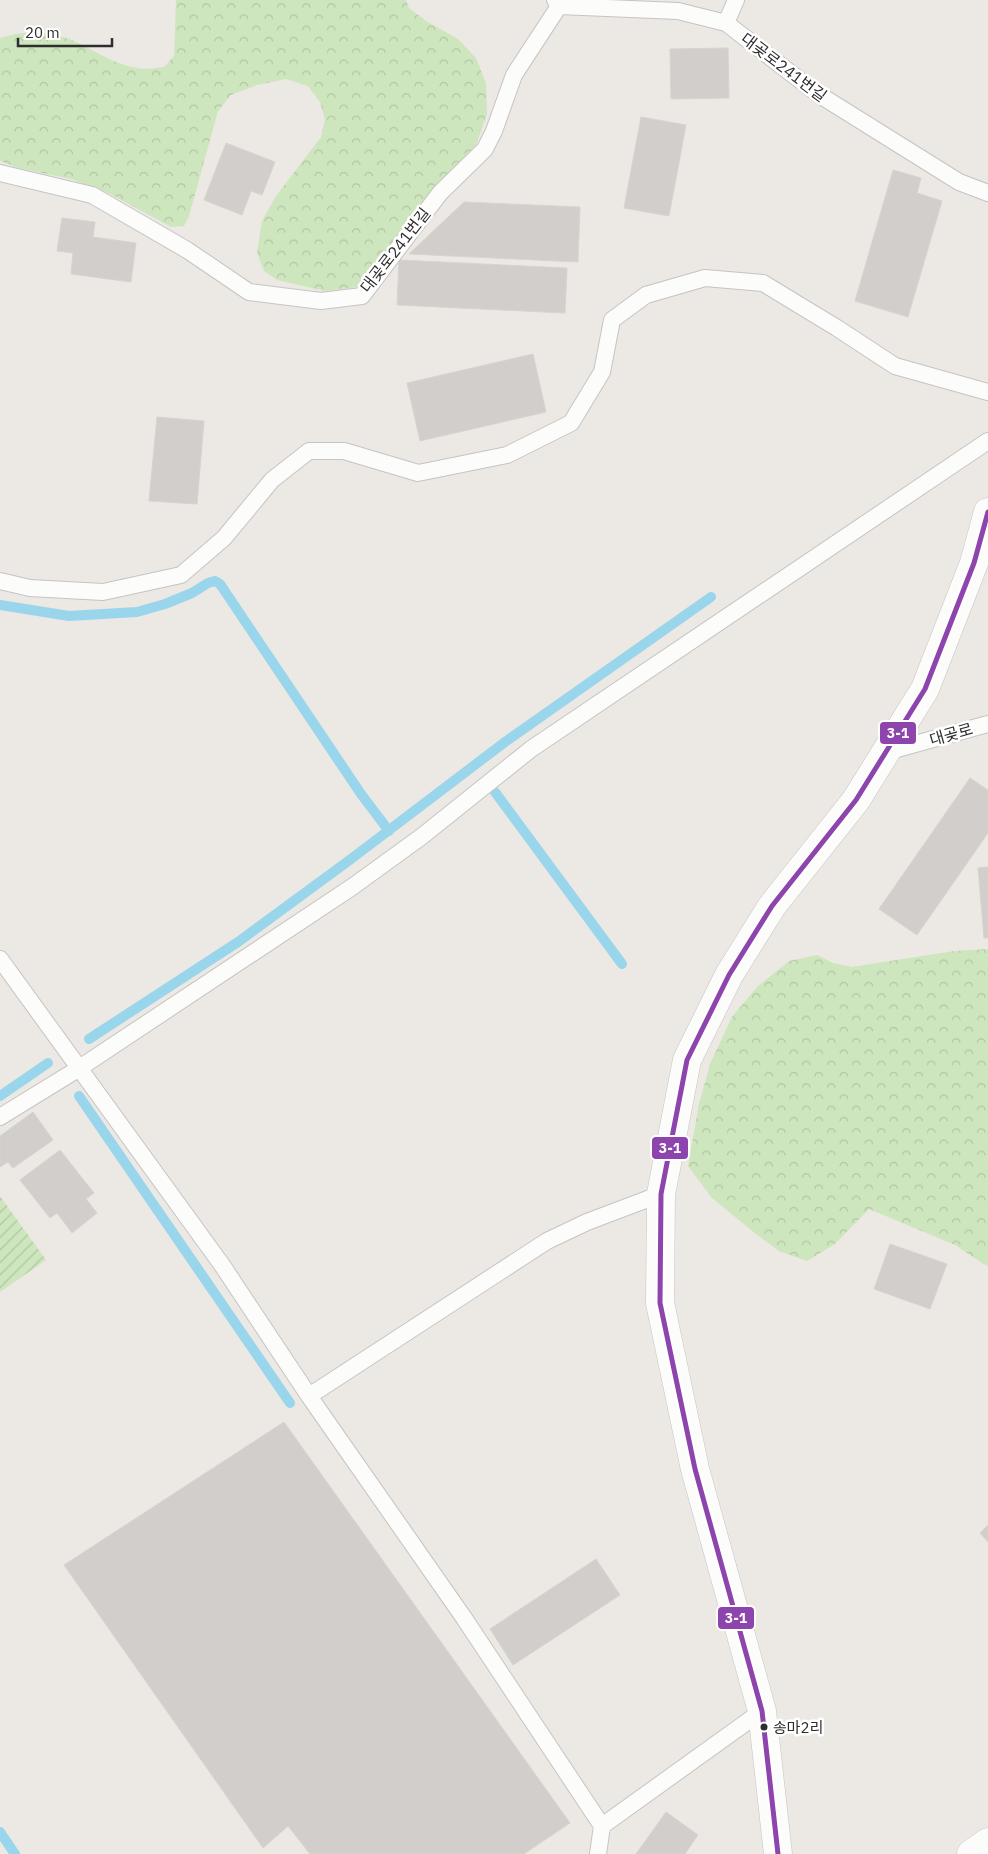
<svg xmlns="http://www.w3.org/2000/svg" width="988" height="1854" font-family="'IBM Plex Sans','Noto Sans KR',sans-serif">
	<defs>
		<pattern id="forest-crowns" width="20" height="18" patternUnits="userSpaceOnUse" patternTransform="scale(1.25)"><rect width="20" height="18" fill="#cee6be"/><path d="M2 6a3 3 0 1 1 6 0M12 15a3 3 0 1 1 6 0" fill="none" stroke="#b1c6a4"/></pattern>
		<pattern id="garden-furrows" width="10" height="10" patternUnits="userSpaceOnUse" patternTransform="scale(1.25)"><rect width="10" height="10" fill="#cee6be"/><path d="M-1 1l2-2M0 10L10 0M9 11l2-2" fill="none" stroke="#b1c6a4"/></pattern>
	</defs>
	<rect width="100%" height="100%" fill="#ece8e4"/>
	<path fill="url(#forest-crowns)" d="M176 0H406L409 8 426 21 458 39 476 58 486 83 487 114 476 145 435 186 357 287 325 291 277 280 264 271 257 253 262 221 276 196 321 137 325 120 320 102 308 86 286 79 257 85 231 95 218 111 189 216 184 226 171 227 110 194 71 179 18 168 0 161V38C22 31 46 31 69 39 92 48 112 64 137 68 145 70 155 68 164 67L174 56Z
		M988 949V1266L982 1263 955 1245 869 1209 835 1244 807 1261 779 1251 756 1234 712 1198 688 1166 699 1104 710 1064 732 1017 757 987 789 961 817 955 833 963 852 967 954 951Z"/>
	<path fill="url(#garden-furrows)" d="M0 1196 46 1260 0 1292Z"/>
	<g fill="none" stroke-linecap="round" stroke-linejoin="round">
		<path stroke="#99d6ec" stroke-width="10" d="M0 605 69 616 137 612 165 604 192 593 208 583 215 581 220 584 361 794 389 831
			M495 792 622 964
			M89 1039 238 942 351 859 505 742 711 597
			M0 1096 48 1063
			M79 1096 290 1403
			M0 1832 15 1854"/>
	</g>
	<path fill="#d1cecb" stroke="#d7d4d0" d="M728 48 729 98 671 99 670 49Z
		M641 117 686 125 669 216 624 208Z
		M226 143 275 162 262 195 251 191 242 215 204 200Z
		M893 170 921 178 917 193 942 201 908 317 855 301Z
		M464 202 580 207 578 262 409 254Z
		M62 218 95 222 93 237 136 243 131 282 71 274 73 253 57 251Z
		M399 260 567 268 565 313 397 305Z
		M533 354 546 412 420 441 407 383Z
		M157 417 204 421 197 504 149 501Z
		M970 778 988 790V833L917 935 879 909Z
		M988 867V938H984L978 868Z
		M33 1112 53 1140 13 1168 8 1162 0 1167V1136Z
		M60 1150 94 1193 86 1199 97 1213 72 1233 57 1213 50 1218 20 1180Z
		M890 1244 947 1264 930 1309 874 1289Z
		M284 1422 570 1823 524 1854H310L288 1826 263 1848 64 1565Z
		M988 1525V1542L980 1533Z
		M596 1559 620 1595 513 1665 490 1629Z
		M666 1812 698 1835 685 1854H636Z"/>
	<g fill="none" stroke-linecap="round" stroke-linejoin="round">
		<defs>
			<path id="service" d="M555 0 559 6 678 11 726 23 818 94 959 182 988 193
				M726 23 736 0
				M0 173 92 195 187 250 249 292 321 301 362 296 440 193 485 149 494 131 514 75 559 6
				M0 581 30 588 103 592 181 575 224 538 272 480 309 451H344L418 473 507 455 571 423 602 372 612 320 646 295 705 278 763 283 837 328 895 366 988 392
				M886 752 988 724
				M0 959 222 1265 309 1396 464 1618 602 1826 762 1711
				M0 1117 78 1069 352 887 421 837 531 749 988 441
				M309 1396 547 1241 587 1222 661 1194
				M598 1854 602 1826"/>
			<path id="minor" d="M971 1854 988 1842"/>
			<path id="tertiary" d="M778 1854 762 1711 695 1469 660 1303 661 1194 687 1060 729 975 772 906 856 800 925 689 974 563 988 512"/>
		</defs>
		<use href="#service" stroke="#c5c4c5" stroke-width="18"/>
		<use href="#minor" stroke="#c5c4c5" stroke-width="29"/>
		<use href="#tertiary" stroke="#c5c4c5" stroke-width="29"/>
		<use href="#service" stroke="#fcfcfb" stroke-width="16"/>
		<use href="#minor" stroke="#fcfcfb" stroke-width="28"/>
		<use href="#tertiary" stroke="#fcfcfb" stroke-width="28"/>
		<defs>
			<path id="bus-1" d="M778 1854 762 1711 695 1469 660 1303 661 1194 687 1060 729 975 772 906 856 800 925 689 974 563 988 512"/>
		</defs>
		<use href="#bus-1" stroke="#fff" stroke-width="9"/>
		<use href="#bus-1" stroke="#8e44ad" stroke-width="5"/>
	</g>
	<circle fill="#2e2e2e" stroke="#fff" stroke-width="2" cx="764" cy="1727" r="4.5"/>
	<g text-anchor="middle" stroke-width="5" stroke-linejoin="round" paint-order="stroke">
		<g font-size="15" fill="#2e2e2e" stroke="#fff" text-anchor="start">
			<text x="773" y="1733">송마2리</text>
		</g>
		<g font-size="16" fill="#2e2e2e" stroke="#fff">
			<text transform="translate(784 67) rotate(37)" y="6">대곶로241번길</text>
			<text transform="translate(395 250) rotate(-52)" y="6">대곶로241번길</text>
			<text transform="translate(951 734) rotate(-16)" y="6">대곶로</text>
		</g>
	</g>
	<g stroke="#fff" stroke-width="2">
		<rect x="879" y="721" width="38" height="24" rx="5" fill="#8e44ad"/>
		<rect x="651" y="1136" width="38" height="24" rx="5" fill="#8e44ad"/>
		<rect x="717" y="1606" width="38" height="24" rx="5" fill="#8e44ad"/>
	</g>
	<g font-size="14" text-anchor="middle" font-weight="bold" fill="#fff">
		<text x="898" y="738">3-1</text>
		<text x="670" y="1153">3-1</text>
		<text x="736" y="1623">3-1</text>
	</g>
	<path d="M18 38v8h94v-8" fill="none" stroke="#2e2e2e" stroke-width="2.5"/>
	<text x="25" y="38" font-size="15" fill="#2e2e2e" stroke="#ffffff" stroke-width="4" paint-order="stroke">20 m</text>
</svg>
